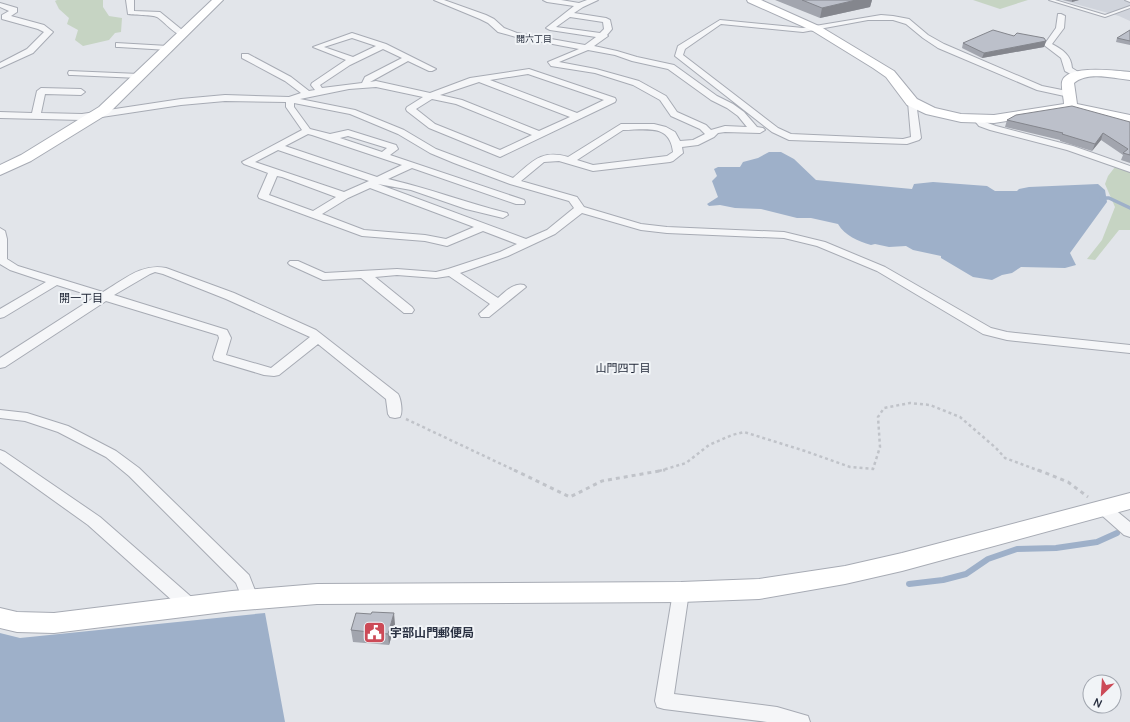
<svg xmlns="http://www.w3.org/2000/svg" width="1130" height="722" font-family="Manrope,'Noto Sans JP',sans-serif">
	<rect width="100%" height="100%" fill="#e2e5ea"/>
	<path fill="#d0d4dc" d="M1061 0H1130V21L1119 16Z"/>
	<path fill="#c6d4c3" d="M57 0H103V7L109 16 122 18 121 32 115 33 109 40 83 46 75 40 78 30 67 24 69 18 59 9 55 1Z
		M973 0H1028L1000 9Z
		M1115 167 1130 172V230H1119L1095 260 1087 259 1102 240 1115 207 1105 184 1108 176Z"/>
	<path fill="#9eb0c9" d="M769 152H781L794 159 816 180 912 189 914 184 933 182 987 186 995 191H1017L1019 189 1029 187 1098 184 1105 190 1107 202 1070 253 1076 265 1065 268 1021 267 1012 273 1002 275 992 280 973 277 941 258V256L913 250 906 246 889 247 875 244 871 245C858 241 845 236 838 224L811 218H797L761 209 735 208 720 205 709 206 707 204 718 197 712 181 717 176 714 169 718 167H740L743 162 758 158Z
		M265 613 285 722H0V633L20 638Z"/>
	<g fill="none" stroke-linecap="round" stroke-linejoin="round">
		<path stroke="#9eb0c9" stroke-width="3.5" d="M1101 198H1109L1130 208"/>
		<path stroke="#9eb0c9" stroke-width="6" d="M909 584 943 580 966 574 988 559 1017 549 1056 548 1097 542 1117 533"/>
		<defs>
			<path id="lane" d="M1049 0H1055L1105 15 1130 6V8L1105 17Z
				M1125 0H1130V2Z"/>
			<path id="street" d="M126 0H134V11L160 12 187 34 186 36C176 37 165 22 157 17 153 15 135 15 128 14Z
				M434 0H444L486 15 494 19 504 28 517 33 585 45 596 37 550 30 546 28 574 6 547 2 543 0H561L579 3 587 0H598L583 7 574 13 606 18 610 20 612 29 607 35 608 36 594 46 617 51 637 57 674 65 717 96 733 104 744 112 757 127 763 128 765 130 760 133 725 132 718 133 714 137 698 145 682 147 683 153 673 161 670 162 593 171 559 161 544 162 521 181 577 197 584 207 641 224 667 227 784 232 825 242 885 267 991 328 1007 332 1130 345V353L1007 340 983 334 877 271 817 246 784 238 667 233 641 230 582 213 555 234 508 256 460 273 498 298C505 292 514 282 524 285L526 287 489 317H481L479 314 490 304 449 276 436 278 397 275 375 277 412 307 414 310 412 313H404L361 278 323 280 290 265 288 263 290 261H298L325 273 397 269 436 272 448 269 500 252 517 244 483 231 447 246 425 241 362 236 259 198 258 196 268 173 244 164 242 162 302 130 286 107V102L225 101 181 105 82 120 0 118V112L32 113 37 91 41 88 81 89 85 92 81 95 45 94 41 113 82 114 181 99 225 95 289 97 301 93 285 81 242 58V54H248L291 77 309 91 315 90 311 85 312 83 346 60 313 47 352 33 386 44 436 69 432 71H429L408 61 370 82 376 81 430 93 470 78 529 69 615 98 616 100 615 102 500 157 429 128 407 111 406 109 407 107 423 97 376 87 349 89 300 99 355 110 404 130 436 149 513 178C532 162 541 149 568 157L621 124H654L666 127 675 132 680 141 693 140 705 134 700 129 671 116 660 100 633 85 595 73 551 66 548 62 579 49 516 37 498 32 488 23 480 19ZM570 17 603 22 604 29 600 33 556 27ZM352 38 376 46 353 57 324 47ZM383 49 402 58 365 77 362 83 322 88 320 85 350 65ZM588 50 615 55 632 61 668 69 711 100 727 108 738 116 747 127 725 126 711 130 706 125 677 112 666 96 639 81 596 69 559 62ZM528 74 604 100 577 113 490 80ZM479 82 570 117 539 131 462 100 440 95ZM432 99 456 104 532 135 500 150 435 124 416 109ZM294 103 350 114 398 134 430 153 454 163 510 184 569 201 574 208 547 230 526 239 378 184 411 190 466 209 503 218 508 215 507 213C467 203 428 188 388 179L412 168 516 204H524L525 202 524 200 390 155 398 149 396 145 348 130 330 134 310 129 294 107ZM623 130C645 130 670 123 673 152L667 156 593 165 577 160ZM308 134 312 135 402 165 377 177 285 146ZM348 136 387 148 382 152 340 138ZM278 150 369 181 344 192 255 162ZM277 176 282 177 336 197 313 211 269 195ZM370 188 474 227 446 239 425 235 364 230 322 214 348 198Z
				M0 3 17 8V12L11 16 44 25 53 32 33 53 0 68V63L27 49 44 32 38 29 2 19V15L9 11 0 7Z
				M1058 14H1061L1065 16 1064 28 1052 44C1063 50 1071 55 1072 68L1083 75 1082 77H1076L1065 71 1061 58 1044 45 1056 28Z
				M881 15 893 16 909 19 928 35 944 44 1042 86 1072 92 1073 94 1069 97 1037 90 938 48 923 38 906 24 893 20H868L803 32 721 24 685 49 683 55 778 128 791 134 903 139 911 137 908 102 912 99 916 102 921 138 919 140 907 144 789 140 772 132 675 56 678 46 720 20 803 28Z
				M116 43 168 46 172 48 168 50 119 47H116Z
				M69 71 139 74 143 76 139 78 72 75H69L68 73Z
				M979 117 982 118 985 122 996 126 1073 146 1130 166V172L1067 150 990 130 979 126 974 120Z
				M0 228 5 231 7 239V259L18 266 103 292C124 280 141 263 166 268L234 293 316 330 398 394C401 399 403 412 400 417L395 418 390 417 388 414 386 399 318 344 279 375 274 376 264 375 214 360 213 357 219 338 218 335 106 301 5 367 0 368V358L95 297 57 285 4 317 0 318V309L46 282 10 270 0 264ZM155 272 163 274 226 299 310 337 271 368 226 355 231 338 227 330 114 295 150 274Z
				M0 410 27 413 68 426 116 451 139 468 249 575 258 598 256 603 250 605 244 603 236 583 129 476 106 457 58 432 25 421 0 418Z
				M0 450 5 452 100 517 196 601 199 606 196 611 190 613 184 611 88 525 0 462Z
				M1103 502 1108 504 1130 522V537L1124 535 1098 512 1095 508 1098 504Z
				M681 585 687 587 689 592 674 694 777 707 808 716 810 722H767L664 709 657 707 655 701 673 592 675 587Z"/>
			<path id="secondary" d="M212 0H223L109 113 31 161 0 175V165L21 155 99 107Z
				M747 0H761L821 27 894 71 917 99 935 108 961 114 994 115 1064 104C1064 98 1061 89 1062 82 1066 64 1117 71 1130 72V80C1114 78 1087 71 1074 83L1077 104 1130 115V123L1071 111 994 123 961 122 926 114 907 105 886 77 873 68 813 31 748 2Z
				M1130 493V509L902 571 845 584 759 599 681 602 317 604 232 611 54 633 17 632 0 628V608L17 612 54 613 232 591 317 584 681 582 759 579 845 566 902 553Z"/>
		</defs>
		<use href="#lane" stroke="#a7abb4" stroke-width="2"/>
		<use href="#street" stroke="#a7abb4" stroke-width="2"/>
		<use href="#secondary" stroke="#a7abb4" stroke-width="2"/>
		<path stroke="#c0c3c9" stroke-width="2.5" stroke-dasharray="3 3" stroke-linecap="butt" d="M406 419 516 471
			M659 471 686 463 709 445 732 435 744 432 805 451 850 467 873 469 880 447 878 417 884 408 910 403 930 405 960 417 996 448 1005 458 1040 471"/>
		<path stroke="#c0c3c9" stroke-width="3" stroke-dasharray="4 4" stroke-linecap="butt" d="M514 470 570 497 602 481 665 470
			M1038 470 1068 482 1088 497"/>
		<use href="#lane" fill="#f5f6f8" fill-rule="evenodd"/>
		<use href="#street" fill="#f5f6f8" fill-rule="evenodd"/>
		<use href="#secondary" fill="#fff" fill-rule="evenodd"/>
	</g>
	<path fill="#a2a5ae" d="M775 0H872L870 7 820 18Z
		M1063 0H1079L1072 2Z
		M1130 30V45L1116 42 1117 38Z
		M1014 36 1046 41 1044 47 982 58 962 48 963 43Z
		M1007 120 1130 122V163L1121 160 1123 155 1101 140 1092 151 1060 141V140L1005 127Z
		M395 624 389 645 353 642 351 630Z"/>
	<path fill="#84868d" d="M856 0H872L870 7 820 18 822 8Z
		M1072 0H1079L1072 2Z
		M1046 41 1044 47 982 58 984 53Z
		M1103 133 1101 140 1092 151 1095 144Z
		M394 613 395 624 389 645 388 634Z"/>
	<path fill="#bcc0ca" stroke="#84868d" d="M802 0H856L822 8Z
		M993 30 1014 36 1017 33 1044 38 1046 41 984 53 963 43Z
		M1130 30V41L1117 38Z
		M1072 106 1130 122V155L1123 153 1128 149 1103 133 1095 144 1062 134 1063 133 1007 120 1016 115Z
		M372 612 394 613 388 634 351 630 356 613 371 614Z"/>
	<defs>
		<symbol id="civic-square" viewBox="-11 -11 22 22"><rect x="-9" y="-9" width="18" height="18" rx="4" fill="#cc4a57" stroke="#f1f4f7"/><path d="M-.6-6.5H3V-4.5H.6V-3L4-1V1h2V6H-6V1h2V-1L-.6-3ZM-1.2 2.5V6h2.4V2.5Z" fill="#fff"/></symbol>
	</defs>
	<g fill-rule="evenodd">
		<use href="#civic-square" x="362" y="620" width="25" height="25"/>
	</g>
	<g text-anchor="middle" stroke-width="4" stroke-linejoin="round" paint-order="stroke">
		<g font-size="9" fill="#1c2333" stroke="#f1f4f7">
			<text x="534" y="42">開六丁目</text>
		</g>
		<g font-size="11" fill="#1c2333" stroke="#f1f4f7">
			<text x="81" y="302">開一丁目</text>
			<text x="623" y="372">山門四丁目</text>
		</g>
		<g font-size="12" font-weight="bold" fill="#2a3142" stroke="#f1f4f7" text-anchor="start">
			<text x="390" y="637">宇部山門郵便局</text>
		</g>
	</g>
	<g transform="translate(1102 694) rotate(205)"><circle r="19" fill="#f1f4f7" stroke="#a1a6af"/>
	<path d="M0-3L7 15L0 10L-7 15Z" fill="#cc4a57"/>
	<text y="-6" font-size="11" font-weight="bold" text-anchor="middle" fill="#2a3142">N</text>
	</g>
</svg>
